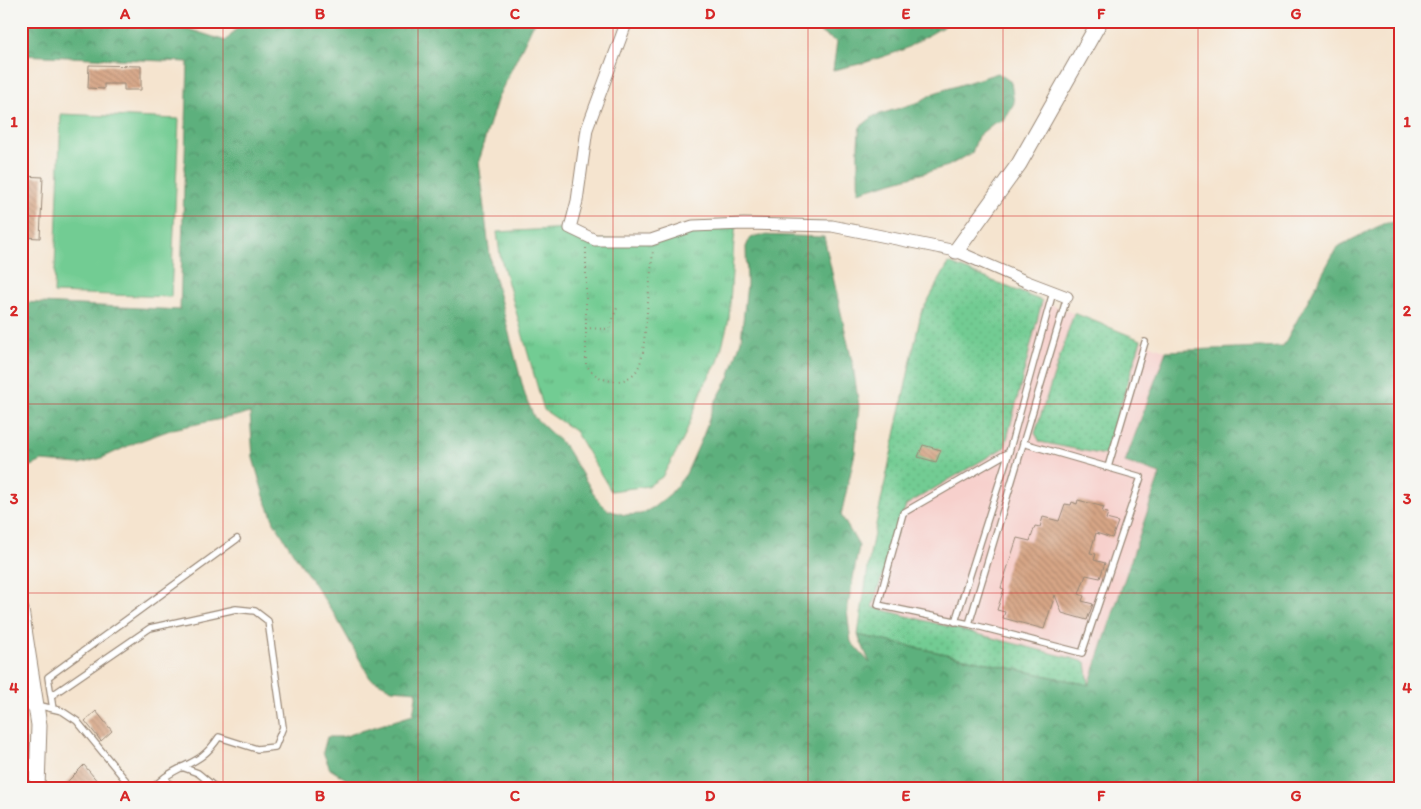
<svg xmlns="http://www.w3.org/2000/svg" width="1421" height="809" font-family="Itim,sans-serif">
	<defs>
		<pattern id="grass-dots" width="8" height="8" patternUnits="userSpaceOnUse" patternTransform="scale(1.25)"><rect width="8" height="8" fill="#72cc93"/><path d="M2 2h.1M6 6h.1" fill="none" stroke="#64af7e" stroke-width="1.8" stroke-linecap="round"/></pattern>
		<pattern id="forest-crowns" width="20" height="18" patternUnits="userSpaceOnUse" patternTransform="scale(1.25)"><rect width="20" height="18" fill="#5db07d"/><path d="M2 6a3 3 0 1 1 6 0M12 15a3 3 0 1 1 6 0" fill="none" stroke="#4e8f66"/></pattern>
		<pattern id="park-tufts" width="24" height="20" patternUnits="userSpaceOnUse" patternTransform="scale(1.25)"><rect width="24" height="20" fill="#72cc93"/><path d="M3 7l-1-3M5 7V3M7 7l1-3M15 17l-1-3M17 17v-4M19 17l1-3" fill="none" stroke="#64af7e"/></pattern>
		<pattern id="building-back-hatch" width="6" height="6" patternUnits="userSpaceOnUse" patternTransform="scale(1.25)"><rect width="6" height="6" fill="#d7a686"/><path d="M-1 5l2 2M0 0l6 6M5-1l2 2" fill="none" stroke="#b0876d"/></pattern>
	</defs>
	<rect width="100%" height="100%" fill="#f6f6f2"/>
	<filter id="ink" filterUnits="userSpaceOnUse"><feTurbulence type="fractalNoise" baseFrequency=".02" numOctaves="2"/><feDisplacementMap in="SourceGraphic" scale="10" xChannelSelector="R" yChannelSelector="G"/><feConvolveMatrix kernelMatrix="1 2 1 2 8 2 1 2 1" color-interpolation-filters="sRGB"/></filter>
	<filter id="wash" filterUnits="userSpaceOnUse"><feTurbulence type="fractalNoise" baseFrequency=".0096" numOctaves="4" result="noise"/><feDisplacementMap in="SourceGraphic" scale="20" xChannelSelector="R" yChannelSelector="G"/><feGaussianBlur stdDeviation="1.12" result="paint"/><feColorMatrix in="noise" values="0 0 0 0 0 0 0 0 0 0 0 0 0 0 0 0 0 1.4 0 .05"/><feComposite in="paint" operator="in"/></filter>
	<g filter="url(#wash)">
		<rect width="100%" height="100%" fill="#f5e4cf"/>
		<path fill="#f7d0cc" d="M949 263 1166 351 1125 462 1160 474 1089 685 858 635 871 548 921 313Z"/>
		<path fill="url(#grass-dots)" stroke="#567b58" d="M949 263 1042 301 1005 447 906 505 872 607 1086 662 1089 685 858 635 871 548 921 313Z
			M1074 313 1141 340 1105 455 1040 442 1035 433Z"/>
		<path fill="url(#forest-crowns)" stroke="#4c6d4e" d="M21 21H163L226 41 243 21H535L498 97 478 161 491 264 525 395 534 417 565 446 597 499 608 510 625 515 641 514 654 507 670 494 686 474 703 436 714 404 729 378 741 340 747 284 746 247 750 238 759 235 824 237 853 366 859 406 855 453 841 515 859 546 847 611 851 642 870 663 858 635 1089 685 1160 474 1125 462 1166 351 1283 346 1337 247 1387 222H1400V788H360L357 786 330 769 323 752 327 737H342L413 715 417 691 392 689 370 678 336 617 292 551 274 522 264 496 253 458 250 413 173 429 137 442 102 458 79 464 42 461 21 471V302L180 310 188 62 21 55Z
			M800 21H953L903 50 864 63 833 70 837 42Z
			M998 73 1011 82 1014 103 1004 121 994 123 978 136 972 153 948 166 858 192C859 170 856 148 860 127L874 116 919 102 934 93Z"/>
		<path fill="url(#park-tufts)" stroke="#567b58" d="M736 224 734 241 729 319 718 362 704 385 683 440 662 477 648 486 611 491 575 431 544 410 500 255 497 232 570 228 595 240H651L693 226Z"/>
		<path fill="#72cc93" stroke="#567b58" d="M61 114 179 119 171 297 54 293Z"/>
		<g id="blocks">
			<path fill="url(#building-back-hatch)" d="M89 65 141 66V90H124V84H104V89L88 88Z
				M21 176 43 177 40 238 21 237Z
				M923 445 941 450 936 462 918 457Z
				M1078 500 1104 507 1102 512 1108 513 1106 519 1118 522 1112 538 1096 533 1090 553 1096 554 1094 560 1105 563 1100 578 1086 575 1079 594 1084 596 1082 601 1093 604 1087 620 1062 613 1055 595 1044 629 1003 618 1005 612 997 610 1004 589 1001 588 1017 538 1030 541 1035 526 1040 527 1043 517 1059 521 1065 504 1071 505 1072 502 1077 504Z
				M96 711 112 731 101 741 85 721Z
				M84 765 103 788H61Z"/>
		</g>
	</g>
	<g filter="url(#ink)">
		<use href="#blocks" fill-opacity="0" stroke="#988776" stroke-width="1"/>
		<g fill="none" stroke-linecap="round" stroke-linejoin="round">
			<defs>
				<path id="lane" d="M1053 292 1009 452 903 513 878 605 969 624 1067 297
					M1108 467 1145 342
					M955 622 1009 452
					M969 624 1082 653 1141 477 1023 443
					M51 696 150 628 236 609 255 611 268 621 283 727 275 747 257 749 219 737C201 764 189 761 165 777
					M37 705 62 711 77 721 132 788
					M53 709 48 677 237 539
					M182 767 198 773 216 788
					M152 788 165 777 172 788"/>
				<path id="street" d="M627 21 587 129 577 201 570 228 595 240H651L693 226 744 224 832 226 956 251 1025 281 1067 297
					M21 705H37"/>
				<path id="secondary" d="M956 251 1019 164 1100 21
					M21 610 39 725 37 788"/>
			</defs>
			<use href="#lane" stroke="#988776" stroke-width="8"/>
			<use href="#street" stroke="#988776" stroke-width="13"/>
			<use href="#secondary" stroke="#988776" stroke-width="17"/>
			<path stroke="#988776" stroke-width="2" stroke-dasharray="1 4" stroke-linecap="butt" d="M586 248V364C594 379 616 387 631 376 639 371 641 361 643 352L653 251
				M585 328 609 329 617 308"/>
			<use href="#lane" stroke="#fff" stroke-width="5.5"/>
			<use href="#street" stroke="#fff" stroke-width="11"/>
			<use href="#secondary" stroke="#fff" stroke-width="15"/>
		</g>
	</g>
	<path fill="none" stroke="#d62828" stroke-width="1" stroke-opacity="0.55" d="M223 21V788M418 21V788M613 21V788M808 21V788M1003 21V788M1198 21V788M21 216H1400M21 404H1400M21 593H1400"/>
	<rect width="1421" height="809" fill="none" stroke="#f6f6f2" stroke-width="55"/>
	<rect x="28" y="28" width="1366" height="754" fill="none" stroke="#d62828" stroke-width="2"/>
	<g font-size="16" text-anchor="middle" font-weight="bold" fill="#d62828">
		<text x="125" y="19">A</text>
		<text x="320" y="19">B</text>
		<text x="515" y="19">C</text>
		<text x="710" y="19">D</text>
		<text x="906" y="19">E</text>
		<text x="1101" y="19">F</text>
		<text x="1296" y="19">G</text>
		<text x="14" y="127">1</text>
		<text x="1407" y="127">1</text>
		<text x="14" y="316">2</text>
		<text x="1407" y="316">2</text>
		<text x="14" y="504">3</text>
		<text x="1407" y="504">3</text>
		<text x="14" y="693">4</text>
		<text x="1407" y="693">4</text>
		<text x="125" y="801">A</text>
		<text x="320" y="801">B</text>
		<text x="515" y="801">C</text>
		<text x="710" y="801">D</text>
		<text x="906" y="801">E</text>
		<text x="1101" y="801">F</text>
		<text x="1296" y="801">G</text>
	</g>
</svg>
